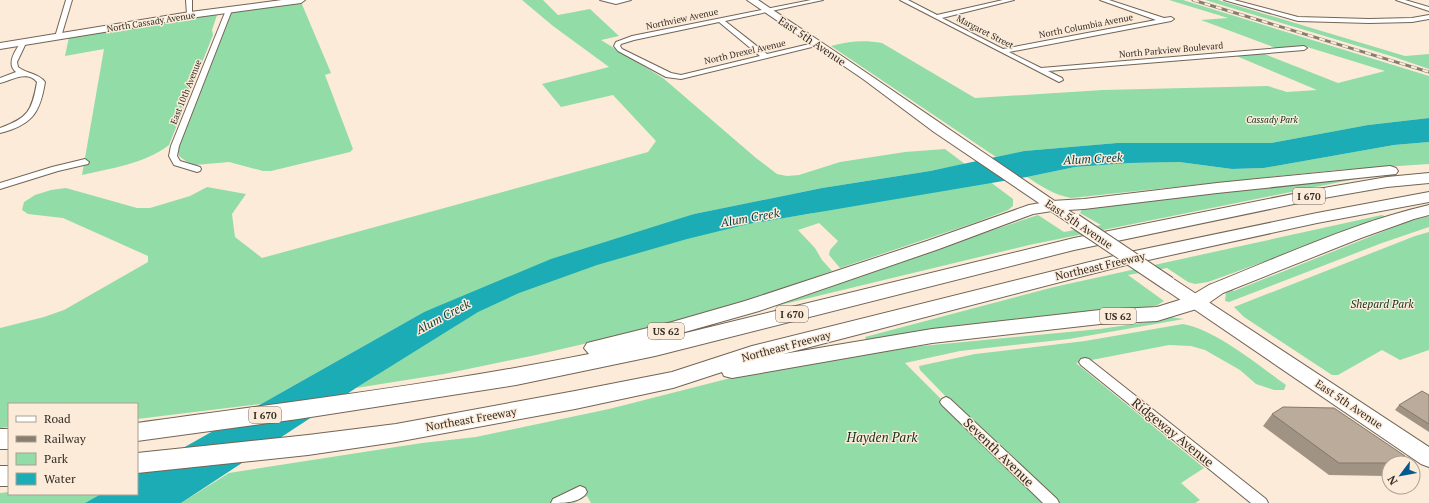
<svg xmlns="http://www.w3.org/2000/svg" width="1429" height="503" font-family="'PT Serif',serif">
	<rect width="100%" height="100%" fill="#fcebd9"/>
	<path fill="#92dca7" d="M522 0H543L558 15 590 9 619 36 601 40 663 78 756 158 777 174 787 176 799 175 840 162 905 152 945 149 965 164 930 171 822 188 694 214 424 312 261 404 137 419V404H9V427L0 428V328L44 317 64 310 148 262V256L63 218 28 214 22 210 24 202 35 195 51 190 66 188 137 208H150L190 196 207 187 246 194 232 214 235 237 262 258 648 152 656 141 613 95 561 107 542 84 609 67 553 26Z
		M1169 0H1183L1429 76V118L1368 125 1271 143H1117L1024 151 996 157 831 46C849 41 864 40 882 43L975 98 1103 90 1268 86 1287 92 1317 90 1234 55 1262 53 1338 83 1385 71 1304 46 1276 48 1201 20 1228 18Z
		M1205 0H1218L1405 56 1429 54V69L1394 57Z
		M301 2 331 73 325 75 353 149 350 152 271 171H263L229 162 195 165 187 162 179 156 177 149 230 14 234 12Z
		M211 14 217 15 212 30 213 35 169 145C144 164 112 168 82 175L104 49 65 56 69 37Z
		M1429 142V164L1337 170 1071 198C1054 195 1041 186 1027 177L1075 167 1130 163 1179 162 1232 169 1264 168 1394 145Z
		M981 175 1013 199V206L1008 210 974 223 840 268 829 255 830 250 838 241 819 223 798 230 815 248 822 260 832 271 740 303 661 326 536 355 444 374 356 388 374 377 474 300 709 226 769 220 809 214Z
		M1357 176 1360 178 1029 245 776 306 773 303 1038 215 1064 232 1101 225 1080 213 1082 210 1087 207Z
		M1382 215 1386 217 1208 282 1195 284 1188 282 1167 268 1128 275 1164 301 1156 306 867 341 865 337 1054 287Z
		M1429 216V227L1382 243 1229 302 1225 301 1226 293 1230 289 1234 291 1407 222Z
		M1429 232V350L1400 360 1382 350 1338 375H1332L1244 317 1234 307 1415 236Z
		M1169 317 1184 319 1069 339 960 351 905 363 1045 503H591L587 496 574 503H181L229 473 422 443 476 437 609 409 762 370 891 349 1100 329 1161 320Z
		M1183 324C1216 330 1258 365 1286 385L1284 390H1274L1256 384 1240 370 1205 350 1191 346 1169 345 1076 363 1204 468 1181 483 1200 500 1195 503H1059L953 404 920 370 919 366 975 354 1085 341Z
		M9 492V494H101L85 503H0V493Z"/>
	<path fill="#1bacb6" d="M1429 118V142L1394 145 1264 168 1232 169 1179 162 1130 163 1075 167 1027 177 748 224 687 239 597 265 519 293 478 312 356 388 181 503H85L101 494H137V474L424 312 551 259 694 214 822 188 930 171 1024 151 1117 143H1271L1368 125Z"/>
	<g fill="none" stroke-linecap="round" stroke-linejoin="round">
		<defs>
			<path id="street" d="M66 0H72L61 37 58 39 55 37Z
				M186 0H192V16L187 15Z
				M600 0H631L616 4Z
				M811 0H823L725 21 767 54 818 42 820 43V45L681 79 666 77 618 51 614 46 616 42 632 36ZM719 22 760 56 681 75 671 73 622 49 620 46 621 44 634 40Z
				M900 0H908L937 15 1003 0H1014L942 18 1003 49 1156 20 1100 0H1109L1164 18 1171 17 1174 19 1171 21 1009 52 1041 68 1304 46 1307 48 1304 50 1048 71 1062 78 1063 80 1059 82Z
				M1224 0H1234L1298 17 1369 19 1412 18 1429 15V19L1412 22 1369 23 1298 21Z
				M1396 0H1405L1429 7V11Z
				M229 8 232 10 179 146 177 156 180 161 200 167 201 169 200 171 197 172 174 165 169 156 171 146 226 10Z
				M21 42 26 43 17 62 18 67C27 74 38 73 45 82 40 113 32 125 0 133V128C28 118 32 111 37 82 27 70 12 80 0 83V78L16 72C6 64 15 51 21 42Z
				M85 159 89 162 88 164 58 171 0 189V183L52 167Z
				M1085 358 1089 359 1266 499 1268 503H1251L1081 365 1079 362 1081 359Z
				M946 397 950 399 1057 499 1059 503H1043L942 405 940 402 942 399Z
				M580 486 585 488 587 492C581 503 563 503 551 503L553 499Z"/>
			<path id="secondary" d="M282 0H305L301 3 190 18 0 49V43L190 12Z"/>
			<path id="primary" d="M747 0H758C867 72 973 146 1080 218L1083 221 1080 224 1075 226 1070 224 934 132 863 79Z
				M1169 278 1175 280 1429 447V467L1421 464 1163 288 1161 284 1163 280Z"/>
			<path id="highway" d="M1390 166 1396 168 1398 171 1396 174 1217 193 1084 209 1052 211 1033 214 939 249 759 311 653 341 1074 238 1318 189 1387 177 1429 173V183L1387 187 1318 199 1074 250 655 356 516 385 298 419 137 441V423C288 402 440 384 589 354L584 348 587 343 672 322 745 301 927 241 1029 205 1052 201 1084 199 1217 183Z
				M1429 192V202L1317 223 1130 264 783 354 932 329 1100 310 1157 307 1189 297 1209 285C1280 257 1355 222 1429 205V215L1414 219 1361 238 1223 293 1203 307 1157 321 1100 324 932 343 732 378 724 376 722 372 673 388 575 409 396 442 308 455 137 473V453L308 435 396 424 575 391 672 372 752 346 1130 252 1317 213Z
				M0 429H9V449H0Z
				M0 466H9V486H0Z"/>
		</defs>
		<use href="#street" stroke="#736455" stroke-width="2"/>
		<use href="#secondary" stroke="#736455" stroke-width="2"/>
		<use href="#primary" stroke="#736455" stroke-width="2"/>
		<use href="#highway" stroke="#736455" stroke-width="2"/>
		<use href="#street" fill="#fff" fill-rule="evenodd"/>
		<use href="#secondary" fill="#fff" fill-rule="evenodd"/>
		<use href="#primary" fill="#fff" fill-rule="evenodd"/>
		<use href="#highway" fill="#fff" fill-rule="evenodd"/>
		<defs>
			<path id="rail" d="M1193 0 1429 72"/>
		</defs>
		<use href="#rail" stroke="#887d71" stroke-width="3"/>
		<use href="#rail" stroke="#fcebd9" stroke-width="2" stroke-dasharray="6" stroke-linecap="butt"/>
		<defs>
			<path id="primary-bridge" d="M1075 221 1169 284"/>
		</defs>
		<use href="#primary-bridge" stroke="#736455" stroke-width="16" stroke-linecap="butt"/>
		<use href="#primary-bridge" stroke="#fff" stroke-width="14"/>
	</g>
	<path fill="#a19384" d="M1429 395V432L1395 410 1399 405Z
		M1272 414 1389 463V472L1385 476 1329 475 1263 426Z"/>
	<path fill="#bbab9a" stroke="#83786c" d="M1422 391 1429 395V424L1399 405Z
		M1283 407 1334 408 1405 456 1397 463H1339L1272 414Z"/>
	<g text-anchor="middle" stroke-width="3" stroke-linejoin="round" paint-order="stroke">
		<g font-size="9" fill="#322c25" stroke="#fcebd9">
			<text transform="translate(682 19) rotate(-12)" y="3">Northview Avenue</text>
			<text transform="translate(151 22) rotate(-9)" y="3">North Cassady Avenue</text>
			<text transform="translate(1086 26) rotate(-11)" y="3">North Columbia Avenue</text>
			<text transform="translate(985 32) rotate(27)" y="3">Margaret Street</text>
			<text transform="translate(1171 50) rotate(-5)" y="3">North Parkview Boulevard</text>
			<text transform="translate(745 52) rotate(-13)" y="3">North Drexel Avenue</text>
			<text transform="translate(186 92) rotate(-68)" y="3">East 10th Avenue</text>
		</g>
		<g font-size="9" font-style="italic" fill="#0f311b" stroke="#fcebd9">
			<text x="1272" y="123">Cassady Park</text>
		</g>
		<g fill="#fcebd9" stroke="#6f655b" stroke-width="1">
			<rect x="1293" y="188" width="32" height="16" rx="3"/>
			<rect x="776" y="306" width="32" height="16" rx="3"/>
			<rect x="1100" y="308" width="36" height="16" rx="3"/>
			<rect x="648" y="323" width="36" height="16" rx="3"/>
			<rect x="249" y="407" width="32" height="16" rx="3"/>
		</g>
		<g font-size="10" font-weight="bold" fill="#322c25">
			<text x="1309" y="200">I 670</text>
			<text x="792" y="318">I 670</text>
			<text x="1118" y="320">US 62</text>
			<text x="666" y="335">US 62</text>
			<text x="265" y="419">I 670</text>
		</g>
		<g font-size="11" fill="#322c25" stroke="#fcebd9">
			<text transform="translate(812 41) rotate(34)" y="4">East 5th Avenue</text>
			<text transform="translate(1079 224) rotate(34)" y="4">East 5th Avenue</text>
			<text transform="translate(1100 266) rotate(-13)" y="4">Northeast Freeway</text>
			<text transform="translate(786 346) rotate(-15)" y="4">Northeast Freeway</text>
			<text transform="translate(1349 404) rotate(34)" y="4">East 5th Avenue</text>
			<text transform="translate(471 419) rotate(-10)" y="4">Northeast Freeway</text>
		</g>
		<g font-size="11" font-style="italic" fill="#0f311b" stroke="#fcebd9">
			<text x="1382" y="308">Shepard Park</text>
		</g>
		<g font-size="12" font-style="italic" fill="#003d41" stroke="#fcebd9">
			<text transform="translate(1093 159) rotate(-3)" y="4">Alum Creek</text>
			<text transform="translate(750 218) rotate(-10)" y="4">Alum Creek</text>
			<text transform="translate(443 317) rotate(-28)" y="4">Alum Creek</text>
		</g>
		<g font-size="13" fill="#322c25" stroke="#fcebd9">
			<text transform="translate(1173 432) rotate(39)" y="5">Ridgeway Avenue</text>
			<text transform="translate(999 452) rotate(44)" y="5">Seventh Avenue</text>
		</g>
		<g font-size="13" font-style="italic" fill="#0f311b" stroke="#fcebd9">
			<text x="882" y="442">Hayden Park</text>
		</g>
	</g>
	<rect x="8" y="403" width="130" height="92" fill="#fcebd9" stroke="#ab9f91"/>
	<rect x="16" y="416" width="20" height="6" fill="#ffffff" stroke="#ab9f91"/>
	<text x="44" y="423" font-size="12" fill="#322c25">Road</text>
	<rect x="16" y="436" width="20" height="6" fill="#887d71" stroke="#ab9f91"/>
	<text x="44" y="443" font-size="12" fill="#322c25">Railway</text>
	<rect x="16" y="453" width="20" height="12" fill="#92dca7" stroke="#ab9f91"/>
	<text x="44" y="463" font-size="12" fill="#322c25">Park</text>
	<rect x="16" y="473" width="20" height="12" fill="#1bacb6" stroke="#ab9f91"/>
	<text x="44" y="483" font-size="12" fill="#322c25">Water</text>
	<g transform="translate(1401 475) rotate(238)"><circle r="19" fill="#fcebd9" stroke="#ab9f91"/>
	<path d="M0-3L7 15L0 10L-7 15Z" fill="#035b8d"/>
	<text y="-6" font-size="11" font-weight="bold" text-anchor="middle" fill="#322c25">N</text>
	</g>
</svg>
